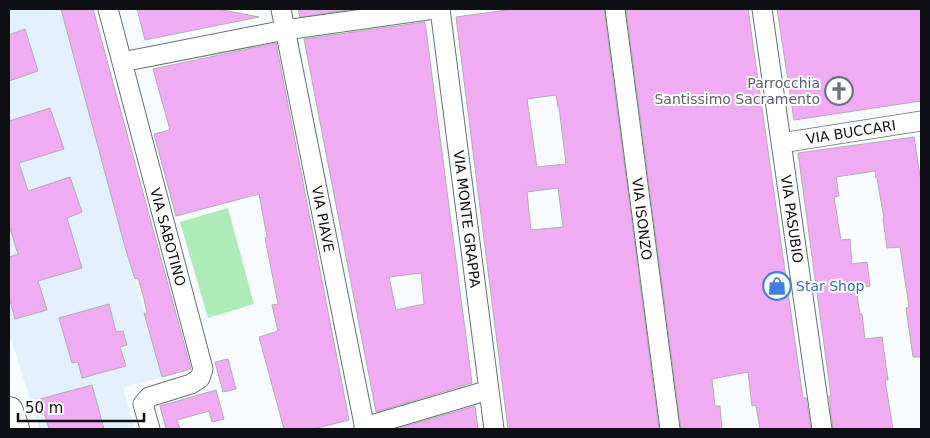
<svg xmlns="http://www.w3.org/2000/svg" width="930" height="438" font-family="'DejaVu Sans',sans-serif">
	<rect width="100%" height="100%" fill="#f7fbfe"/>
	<path fill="#e2f1fd" d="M9 9H61L162 377 123 388 134 429H40L9 333Z"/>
	<path fill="#afeab9" d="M228 208 254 304 208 318 180 222Z"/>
	<path fill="#f0acf2" stroke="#b4adb4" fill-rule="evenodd" d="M61 9H93L191 369 162 377 144 313H147L143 295 138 278 135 279 125 247Z
		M137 9H217L259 17 145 40Z
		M298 9H355L300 17Z
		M514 9H604L659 429H508L456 17ZM556 95 558 107H559L566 164 537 167 527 99ZM558 188 563 227 531 230 527 192Z
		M626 9H748L803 398H806L811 429H760L756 405 752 406 748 372 712 379 715 406H720L722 429H681Z
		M777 9H921V101L794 120Z
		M425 22 472 383 376 412 304 39ZM421 273 424 304 396 310 389 277Z
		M25 29 38 71 9 81V35Z
		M276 43 349 420 313 429H284L259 337 278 331 272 305 278 304 265 238 267 237 259 194 176 216 154 134 170 130 153 69Z
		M50 108 64 149 19 163 28 191 70 177 82 212 67 218 82 268 38 281 47 310 15 319 9 297V257L18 254 9 225V121Z
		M914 137 921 182V357H913L906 308 909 307 900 247 887 248 883 219H884L877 178H876L875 171 836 177 839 196 834 197 841 240 850 239 852 264 867 262 870 286 856 288 860 314H862L865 339 882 337 888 380H885L893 429H833L829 396H831L798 153Z
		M109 304 116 332 123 331 127 345 120 347 126 366 82 378 78 362 72 363 59 318Z
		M228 359 236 389 223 392 215 362Z
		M92 385 104 429H49L40 399Z
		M216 390 224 419 212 422 209 411 177 420 180 429H166L160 406Z
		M475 406 478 429H396Z"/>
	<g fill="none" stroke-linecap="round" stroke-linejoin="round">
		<defs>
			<path id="minor" d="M108 9 203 369 200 378 191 384 149 397 143 404 150 429
				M281 9 365 429
				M440 9 494 429
				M615 9 670 429
				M762 9 822 429
				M122 62 285 30 434 9
				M781 143 921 121
				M364 427 489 390"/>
			<path id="primary" d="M9 411 15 429"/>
		</defs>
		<use href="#minor" stroke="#697177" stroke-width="21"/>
		<use href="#primary" stroke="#697177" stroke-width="30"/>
		<use href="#minor" stroke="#fff" stroke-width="19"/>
		<use href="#primary" stroke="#fff" stroke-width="28"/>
	</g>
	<defs>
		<symbol id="church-ring" viewBox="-11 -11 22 22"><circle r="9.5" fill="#fff" stroke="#6b7280" stroke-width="1.5"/><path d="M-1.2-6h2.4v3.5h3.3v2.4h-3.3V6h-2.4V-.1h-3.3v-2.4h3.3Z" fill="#6b7280"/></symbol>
		<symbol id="shop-ring" viewBox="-11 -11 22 22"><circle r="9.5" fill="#fff" stroke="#3f7fe0" stroke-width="1.5"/><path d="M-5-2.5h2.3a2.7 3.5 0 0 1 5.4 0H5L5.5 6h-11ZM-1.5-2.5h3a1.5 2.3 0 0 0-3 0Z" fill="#3f7fe0"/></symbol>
	</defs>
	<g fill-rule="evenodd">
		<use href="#church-ring" x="823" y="75" width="32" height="32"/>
		<use href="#shop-ring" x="761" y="270" width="32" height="32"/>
	</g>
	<g text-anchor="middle" stroke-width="4" stroke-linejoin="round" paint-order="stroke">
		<g font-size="14" fill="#5b616d" stroke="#fff" text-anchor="end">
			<text x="820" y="88">Parrocchia<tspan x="820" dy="16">Santissimo Sacramento</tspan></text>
		</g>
		<g font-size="14" fill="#0e1013" stroke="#fff">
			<text transform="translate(851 132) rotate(-9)" y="5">VIA BUCCARI</text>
			<text transform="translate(323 219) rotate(79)" y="5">VIA PIAVE</text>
			<text transform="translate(467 219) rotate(83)" y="5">VIA MONTE GRAPPA</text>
			<text transform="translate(642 219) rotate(83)" y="5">VIA ISONZO</text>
			<text transform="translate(792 219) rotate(82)" y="5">VIA PASUBIO</text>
			<text transform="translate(168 237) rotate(75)" y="5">VIA SABOTINO</text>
		</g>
		<g font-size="14" fill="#366cbe" stroke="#fff" text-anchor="start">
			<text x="796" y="291">Star Shop</text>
		</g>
	</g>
	<rect width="930" height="438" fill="none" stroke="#0e1013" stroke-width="20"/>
	<path d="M18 413v8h126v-8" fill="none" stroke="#0e1013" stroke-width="2.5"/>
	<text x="25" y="413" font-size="15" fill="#0e1013" stroke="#ffffff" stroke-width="4" paint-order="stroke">50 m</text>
</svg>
